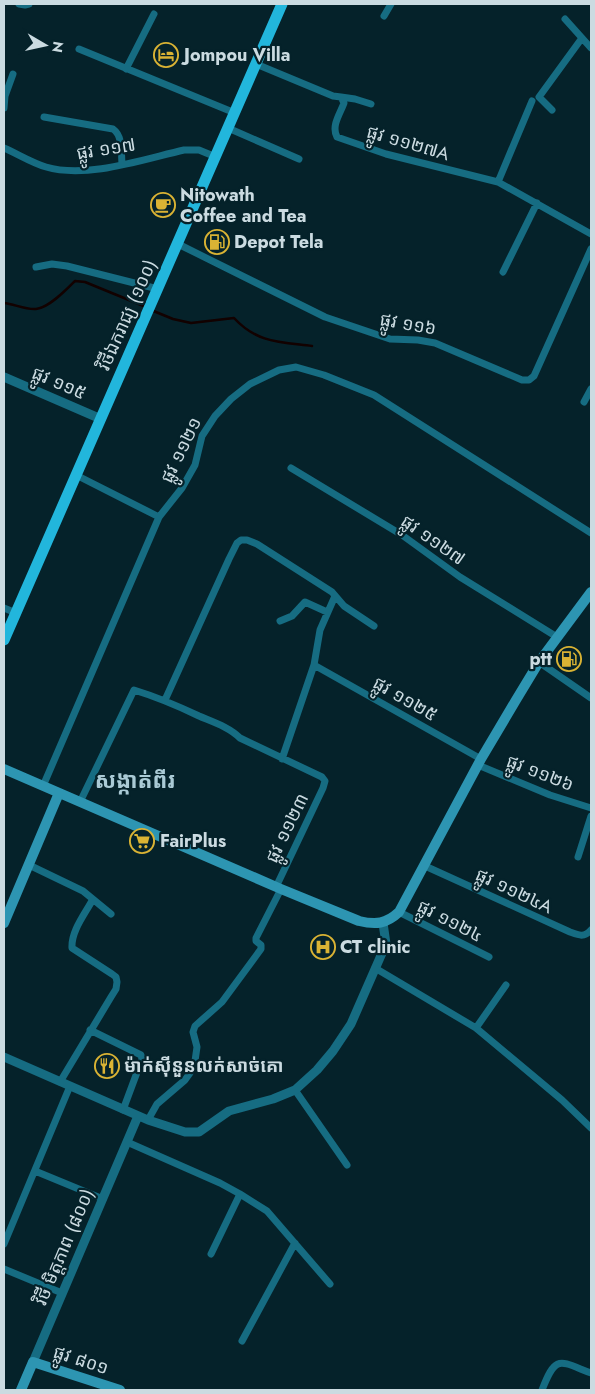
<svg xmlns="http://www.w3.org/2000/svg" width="595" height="1394" font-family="Jost,'Noto Sans Khmer',sans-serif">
	<rect width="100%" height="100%" fill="#05222a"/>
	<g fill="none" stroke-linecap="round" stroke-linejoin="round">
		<path stroke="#120100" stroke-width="2.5" d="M4 303C14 304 26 310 36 309 49 308 67 289 75 281L85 282 146 307
			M151 310 173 319 191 323 234 318C257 343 280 342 312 346"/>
		<path stroke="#166c82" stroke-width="7" d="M19 4 25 5 29 4
			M384 16 391 4
			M565 19 591 48
			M79 49 235 113
			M256 64 333 96 341 97 344 103C340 114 331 126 337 137L386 154 498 182 591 234
			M126 69 154 14
			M341 97 355 99 371 104
			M4 108 5 96 13 74
			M552 110 539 97 582 38
			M44 117 113 129C123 136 121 152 122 164
			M228 128 299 159
			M4 148C18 154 32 163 46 167 87 179 144 159 184 150H199L216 157
			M498 182 532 101
			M178 244 325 317 390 339 418 340 435 343 522 380H529L534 376 591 249
			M36 267 52 264 67 266 158 289
			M503 272 537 203
			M584 402 591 389
			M291 468 402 535 460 577 557 637
			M76 475 159 517
			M4 608 16 613
			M280 621 292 616 305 602 327 612
			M539 662 591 698
			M314 665 481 759
			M165 700 229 559 237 543 241 540H247L257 544 332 592 344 606 374 626
			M282 759 314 665 320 630 335 596
			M478 765 550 795 591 808
			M43 786 159 517 182 488 195 465 202 436 215 416 231 399 250 384 279 370 296 367 324 375 374 395 591 533
			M80 802 134 690C157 697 178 706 199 716 213 722 229 727 240 738L322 777 325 781 323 788 276 887
			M578 857 591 816
			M29 865 83 891 111 914
			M425 866 570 932C578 935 584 938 591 930
			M399 912 489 957
			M375 968 476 1028 562 1100 591 1128
			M476 1028 506 985
			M90 1030 141 1055 142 1059 123 1110
			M60 1082 111 997 116 989 117 982 116 977 112 974 72 948C71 931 85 914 93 899
			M295 1090 347 1165
			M148 1120 157 1104 185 1080 190 1073 195 1061 197 1047 193 1032 195 1026 222 1002 261 949V945L256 941V938L281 889
			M127 1142 220 1183 240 1194 267 1211 330 1284
			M35 1171 103 1199
			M4 1244 70 1086
			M211 1254 240 1194
			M4 1269 62 1293
			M242 1341 295 1243
			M542 1390C556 1354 559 1361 591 1373"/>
		<path stroke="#166c82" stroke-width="9" d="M4 377 101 419
			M4 1057 148 1120 185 1132H199L229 1111 273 1099 295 1090 317 1070 333 1051 351 1024 386 944 383 923
			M33 1362 138 1116"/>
		<path stroke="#2d95b2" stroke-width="10" d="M4 769 281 889 359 921C376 925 386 924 399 912L481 759 516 700 539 662 591 592
			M4 923 59 793
			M21 1390 33 1362 120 1390"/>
		<path stroke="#22b6dc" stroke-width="11" d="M4 640 282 4"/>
	</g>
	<defs>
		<symbol id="hotel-ring" viewBox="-11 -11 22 22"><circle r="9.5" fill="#05222a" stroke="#dab334" stroke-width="1.5"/><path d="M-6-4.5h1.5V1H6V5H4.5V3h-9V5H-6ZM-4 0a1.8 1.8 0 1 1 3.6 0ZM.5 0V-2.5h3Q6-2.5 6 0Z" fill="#dab334"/></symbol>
		<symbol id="cafe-ring" viewBox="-11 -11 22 22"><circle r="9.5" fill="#05222a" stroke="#dab334" stroke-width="1.5"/><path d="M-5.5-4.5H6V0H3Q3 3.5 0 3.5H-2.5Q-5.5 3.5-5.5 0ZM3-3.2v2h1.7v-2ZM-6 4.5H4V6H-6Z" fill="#dab334"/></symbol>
		<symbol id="fuel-ring" viewBox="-11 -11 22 22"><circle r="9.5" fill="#05222a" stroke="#dab334" stroke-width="1.5"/><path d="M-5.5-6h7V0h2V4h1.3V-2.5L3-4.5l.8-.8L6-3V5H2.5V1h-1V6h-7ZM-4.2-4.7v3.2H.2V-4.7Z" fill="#dab334"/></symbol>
		<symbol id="supermarket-ring" viewBox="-11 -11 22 22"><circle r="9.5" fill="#05222a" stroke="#dab334" stroke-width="1.5"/><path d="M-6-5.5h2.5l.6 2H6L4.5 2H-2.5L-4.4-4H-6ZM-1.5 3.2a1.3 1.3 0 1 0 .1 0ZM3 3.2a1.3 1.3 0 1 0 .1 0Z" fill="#dab334"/></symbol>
		<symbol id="hospital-ring" viewBox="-11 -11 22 22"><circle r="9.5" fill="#05222a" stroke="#dab334" stroke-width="1.5"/><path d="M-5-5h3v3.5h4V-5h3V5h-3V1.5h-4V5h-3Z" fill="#dab334"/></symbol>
		<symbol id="restaurant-ring" viewBox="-11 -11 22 22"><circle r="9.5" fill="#05222a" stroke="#dab334" stroke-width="1.5"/><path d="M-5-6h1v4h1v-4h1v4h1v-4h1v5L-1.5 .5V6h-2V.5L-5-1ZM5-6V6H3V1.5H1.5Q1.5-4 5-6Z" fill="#dab334"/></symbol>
	</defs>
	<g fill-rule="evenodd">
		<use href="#hotel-ring" x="152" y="41" width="28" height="28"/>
		<use href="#cafe-ring" x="149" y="191" width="28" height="28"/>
		<use href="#fuel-ring" x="203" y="228" width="28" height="28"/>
		<use href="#fuel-ring" x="555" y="645" width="28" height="28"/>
		<use href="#supermarket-ring" x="128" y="827" width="28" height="28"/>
		<use href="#hospital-ring" x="309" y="933" width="28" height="28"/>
		<use href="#restaurant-ring" x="93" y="1052" width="28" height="28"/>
	</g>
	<g text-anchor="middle" stroke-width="4.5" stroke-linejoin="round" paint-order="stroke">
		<g font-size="18" font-weight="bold" fill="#cbdbe1" stroke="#05222a" text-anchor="start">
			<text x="184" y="61">Jompou Villa</text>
			<text x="180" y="201">Nitowath<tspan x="180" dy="21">Coffee and Tea</tspan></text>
			<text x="234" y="248">Depot Tela</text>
			<text x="552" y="665" text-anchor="end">ptt</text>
			<text x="160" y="847">FairPlus</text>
			<text x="340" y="953">CT clinic</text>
			<text x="124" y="1072">ម៉ាក់សុីនួនលក់សាច់គោ</text>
		</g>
		<g font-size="18" fill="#cbdbe1" stroke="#05222a">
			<text transform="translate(408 143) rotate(16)" y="6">ផ្លូវ ១១២៧A</text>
			<text transform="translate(106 149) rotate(-9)" y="6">ផ្លូវ ១១៧</text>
			<text transform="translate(127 315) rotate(-66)" y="6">វិថីឯករាជ្យ (១០០)</text>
			<text transform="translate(408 324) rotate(10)" y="6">ផ្លូវ ១១៦</text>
			<text transform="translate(59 383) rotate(23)" y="6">ផ្លូវ ១១៥</text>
			<text transform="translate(181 450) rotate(-64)" y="6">ផ្លូវ ១១២១</text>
			<text transform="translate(433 540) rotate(35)" y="6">ផ្លូវ ១១២៧</text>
			<text transform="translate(405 699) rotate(30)" y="6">ផ្លូវ ១១២៥</text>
			<text transform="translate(540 773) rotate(21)" y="6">ផ្លូវ ១១២៦</text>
			<text transform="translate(287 828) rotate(-64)" y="6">ផ្លូវ ១១២៣</text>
			<text transform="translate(514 891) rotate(25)" y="6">ផ្លូវ ១១២៤A</text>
			<text transform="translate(450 921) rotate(27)" y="6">ផ្លូវ ១១២៤</text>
			<text transform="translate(64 1247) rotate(-67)" y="6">វិថី មិត្តភាព (៨០០)</text>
			<text transform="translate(81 1360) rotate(18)" y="6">ផ្លូវ ៨០១</text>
		</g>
		<g font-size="22" font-weight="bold" fill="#aacad5" stroke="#05222a">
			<text x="135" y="788">សង្កាត់ពីរ</text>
		</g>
	</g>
	<rect width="595" height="1394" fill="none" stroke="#cbdbe1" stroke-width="10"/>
	<g transform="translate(45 45) rotate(99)" stroke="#05222a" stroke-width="4" paint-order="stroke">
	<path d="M0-4L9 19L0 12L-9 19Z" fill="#cbdbe1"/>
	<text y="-8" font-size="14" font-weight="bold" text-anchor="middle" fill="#cbdbe1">N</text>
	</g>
</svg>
